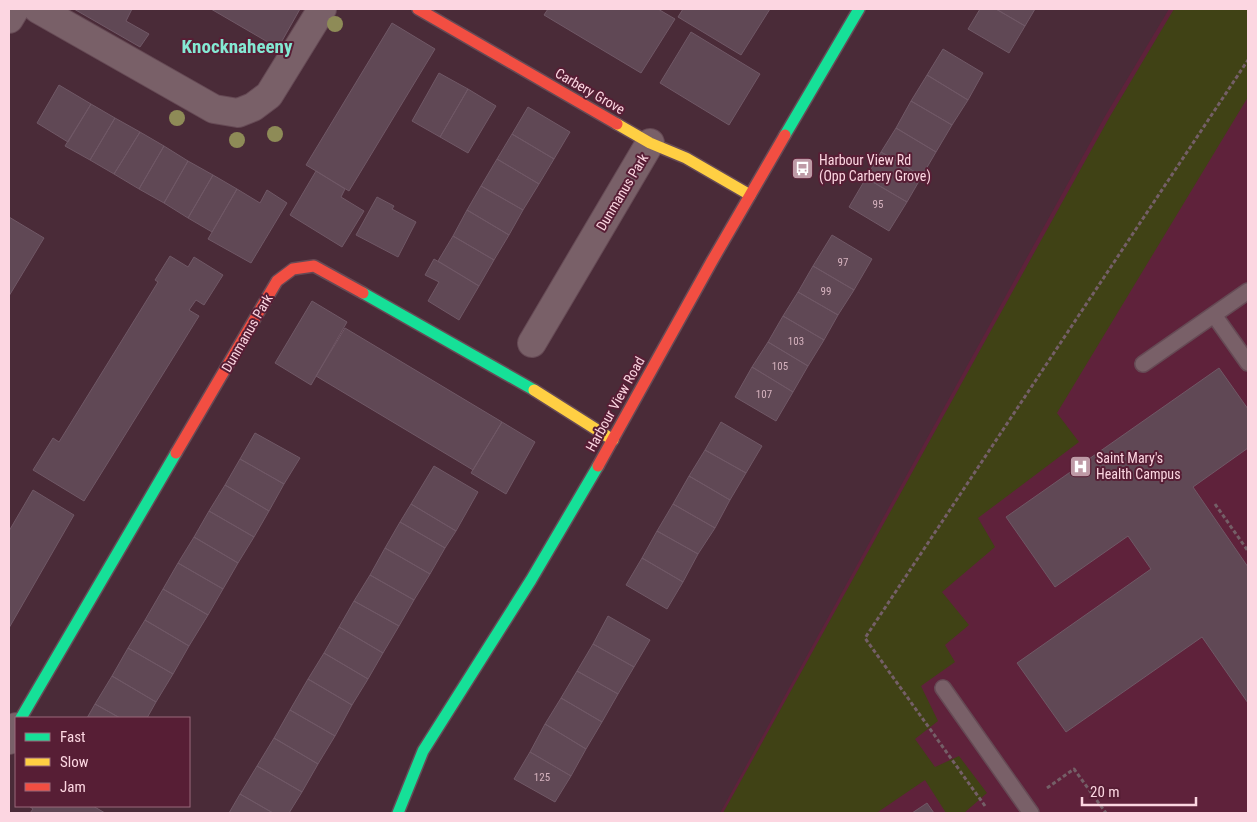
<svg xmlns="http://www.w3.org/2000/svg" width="1257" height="822" font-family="'Roboto Condensed',sans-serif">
	<rect width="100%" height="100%" fill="#4a2b38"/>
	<path fill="#5f223b" d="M1169 9H1248V813H720L1104 118Z"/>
	<path fill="#404215" d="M1174 9H1248V97L1057 413 1079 442 978 518 995 547 942 592 969 625 945 645 955 662 921 686 938 721 915 739 935 767 959 756 987 793 964 813H946L925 780 878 812V813H723L1109 118Z"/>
	<path fill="#604855" stroke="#705866" d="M74 9H132L126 21 149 34 140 47Z
		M211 9H300L278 48Z
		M548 9H658L675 19 641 73 544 15Z
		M683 9H770L741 55 678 17Z
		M980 9H996L1025 26 1009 53 968 29Z
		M996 9H1035L1025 26Z
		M392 23 435 49 349 191 306 165Z
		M691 32 760 74 729 125 660 83Z
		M943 49 983 73 968 100 927 75Z
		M439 73 468 89 440 137 412 121Z
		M927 75 968 100 952 125 911 101Z
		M59 85 91 104 68 142 37 123Z
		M468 89 496 106 468 153 440 137Z
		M911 101 952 125 936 152 896 128Z
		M91 104 115 118 90 160 65 146Z
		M528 107 570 132 554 159 512 134Z
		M115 118 140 132 114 174 90 160Z
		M896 128 936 152 922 176 881 152Z
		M140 132 164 146 139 189 114 174Z
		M512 134 554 159 539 184 497 159Z
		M164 146 188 161 164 203 139 189Z
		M881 152 922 176 907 202 866 178Z
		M497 159 539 184 523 210 481 186Z
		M188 161 213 175 188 218 164 203Z
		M316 171 345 189 341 197 364 211 342 247 290 215Z
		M213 175 237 189 212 232 188 218Z
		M866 178 907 202 889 231 849 207Z
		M481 186 523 210 509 235 467 210Z
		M237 189 260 203 267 190 287 203 251 263 208 239Z
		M377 197 394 206 392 209 416 222 398 257 356 235Z
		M467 210 509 235 494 260 453 236Z
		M9 217 44 238 9 296Z
		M832 235 872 259 854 290 813 266Z
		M453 236 494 260 479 286 438 261Z
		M170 256 188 267 194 257 223 275 204 305 196 300 189 310 199 316 84 501 33 470 53 438 59 442 158 282 155 280Z
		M434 259 479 286 459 320 428 301 439 282 425 275Z
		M813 266 854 290 838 315 798 292Z
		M798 292 838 315 824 340 783 316Z
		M312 301 347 322 311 385 275 363Z
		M783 316 824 340 808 366 768 342Z
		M345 328 502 422 473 470 316 376Z
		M768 342 808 366 793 392 752 367Z
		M752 367 793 392 776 421 735 397Z
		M1219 368 1248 409V448L1193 487 1248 567V703L1202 637 1066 732 1017 663 1151 569 1128 536 1055 587 1006 517Z
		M502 422 535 442 506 494 471 473Z
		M721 422 762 446 746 473 705 450Z
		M255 433 300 458 284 484 240 459Z
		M705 450 746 473 730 500 689 476Z
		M240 459 284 484 269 511 225 485Z
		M434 466 478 492 456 531 411 504Z
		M689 476 730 500 715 528 673 504Z
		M225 485 269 511 254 537 209 511Z
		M33 490 74 515 9 628V531Z
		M411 504 456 531 445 548 400 522Z
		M673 504 715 528 698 554 657 531Z
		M209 511 254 537 238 563 194 537Z
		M400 522 445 548 430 574 385 548Z
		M657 531 698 554 683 582 642 558Z
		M194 537 238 563 223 589 178 563Z
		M385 548 430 574 414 600 370 575Z
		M642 558 683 582 667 609 626 585Z
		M178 563 223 589 208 615 163 589Z
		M370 575 414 600 399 626 354 601Z
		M163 589 208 615 189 646 145 620Z
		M354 601 399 626 383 653 339 627Z
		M608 616 650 640 634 667 593 644Z
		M145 620 189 646 173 674 128 648Z
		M339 627 383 653 368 679 324 653Z
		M593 644 634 667 618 694 577 671Z
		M128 648 173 674 156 702 112 676Z
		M324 653 368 679 352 705 308 679Z
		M577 671 618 694 602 722 561 698Z
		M112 676 156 702 147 718H120L95 704Z
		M308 679 352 705 335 736 290 710Z
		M561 698 602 722 586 749 545 724Z
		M95 704 120 718H87Z
		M290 710 335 736 318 764 274 738Z
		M545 724 586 749 571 776 530 752Z
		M274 738 318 764 302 792 257 766Z
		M530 752 571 776 555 802 514 779Z
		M257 766 302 792 289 813H273L240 794Z
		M240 794 273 813H229Z
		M927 803 934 813H912Z
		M29 806H93L105 813H30L33 809Z"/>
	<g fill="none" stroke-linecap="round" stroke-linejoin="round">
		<defs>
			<path id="lane" d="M1214 315 1248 363
				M1143 364 1248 291
				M943 688 1031 813"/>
			<path id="street" d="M38 9 214 109 238 113 253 107 269 95 322 9
				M9 19 15 9
				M532 343 650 143
				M9 740 16 727"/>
			<path id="fast" d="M785 135 859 9
				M363 293 534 390
				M21 718 176 453
				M398 813 423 751 531 580 598 466"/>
			<path id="slow" d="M617 124 650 143 686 158 750 195
				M534 390 613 440"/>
			<path id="jam" d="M418 9 617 124
				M176 453 277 281 293 269 314 266 363 293
				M598 466 712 261 785 135"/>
		</defs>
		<use href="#lane" stroke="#664a55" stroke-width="18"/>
		<use href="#street" stroke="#664a55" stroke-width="30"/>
		<use href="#fast" stroke="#664a55" stroke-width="14"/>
		<use href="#slow" stroke="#664a55" stroke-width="14"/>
		<use href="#jam" stroke="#664a55" stroke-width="14"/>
		<path stroke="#745f67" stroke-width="3" stroke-dasharray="4 2.5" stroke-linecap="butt" d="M1215 504 1248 551
			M1047 788 1074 769 1106 813
			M985 806 865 638 1248 60"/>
		<use href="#lane" stroke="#796068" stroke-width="15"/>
		<use href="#street" stroke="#796068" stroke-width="28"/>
		<use href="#fast" stroke="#16e098" stroke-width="11"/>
		<use href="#slow" stroke="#ffcf43" stroke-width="11"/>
		<use href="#jam" stroke="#f24e42" stroke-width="11"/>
	</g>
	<g fill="#8e8b57">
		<circle cx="335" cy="24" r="8"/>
		<circle cx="177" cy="118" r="8"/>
		<circle cx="275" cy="134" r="8"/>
		<circle cx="237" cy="140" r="8"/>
	</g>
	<defs>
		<symbol id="bus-square" viewBox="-11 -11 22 22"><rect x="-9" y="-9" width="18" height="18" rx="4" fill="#be9aa6" stroke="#571e35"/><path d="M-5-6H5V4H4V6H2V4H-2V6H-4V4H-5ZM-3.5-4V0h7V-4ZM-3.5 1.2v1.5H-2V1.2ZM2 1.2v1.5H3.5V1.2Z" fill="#fff"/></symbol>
		<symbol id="hospital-square" viewBox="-11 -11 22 22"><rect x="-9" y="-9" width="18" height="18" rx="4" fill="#be9aa6" stroke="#571e35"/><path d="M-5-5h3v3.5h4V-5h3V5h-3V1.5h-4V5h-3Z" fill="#fff"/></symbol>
	</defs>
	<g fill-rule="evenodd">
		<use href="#bus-square" x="790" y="156" width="25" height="25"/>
		<use href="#hospital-square" x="1068" y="454" width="25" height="25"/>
	</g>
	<g text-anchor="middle" stroke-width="4" stroke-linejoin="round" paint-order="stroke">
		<g font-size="11" fill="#d5b2be">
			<text x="878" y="208">95</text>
			<text x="843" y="266">97</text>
			<text x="826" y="295">99</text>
			<text x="796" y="345">103</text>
			<text x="780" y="370">105</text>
			<text x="764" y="398">107</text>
			<text x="542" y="781">125</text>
		</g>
		<g font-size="14" fill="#fcd6e1" stroke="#571e35">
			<text transform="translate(590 91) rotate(30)" y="5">Carbery Grove</text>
			<text transform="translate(622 192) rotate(-59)" y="5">Dunmanus Park</text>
			<text transform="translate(247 333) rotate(-60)" y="5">Dunmanus Park</text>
			<text transform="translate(615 404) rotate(-61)" y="5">Harbour View Road</text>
		</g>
		<g font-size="14" fill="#fcd6e1" stroke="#571e35" text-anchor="start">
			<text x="819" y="165">Harbour View Rd<tspan x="819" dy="16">(Opp Carbery Grove)</tspan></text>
			<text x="1096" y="463">Saint Mary's<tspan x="1096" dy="16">Health Campus</tspan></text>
		</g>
		<g font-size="19" font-weight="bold" fill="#84e9d3" stroke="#571e35">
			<text x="237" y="53">Knocknaheeny</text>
		</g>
	</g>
	<rect width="1257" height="822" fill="none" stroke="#fcd6e1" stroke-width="20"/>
	<rect x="15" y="717" width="175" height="90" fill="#571e35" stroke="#99687a"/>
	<rect x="25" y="733" width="25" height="8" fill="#16e098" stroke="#99687a"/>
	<text x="60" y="742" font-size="15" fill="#fcd6e1">Fast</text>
	<rect x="25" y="758" width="25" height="8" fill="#ffcf43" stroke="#99687a"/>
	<text x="60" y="767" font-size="15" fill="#fcd6e1">Slow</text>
	<rect x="25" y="783" width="25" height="8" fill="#f24e42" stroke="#99687a"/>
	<text x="60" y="792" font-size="15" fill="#fcd6e1">Jam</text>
	<path d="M1082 797v8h114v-8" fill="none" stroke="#fcd6e1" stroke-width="2.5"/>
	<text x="1090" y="797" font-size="15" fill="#fcd6e1" stroke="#571e35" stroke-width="4" paint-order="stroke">20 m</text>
</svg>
